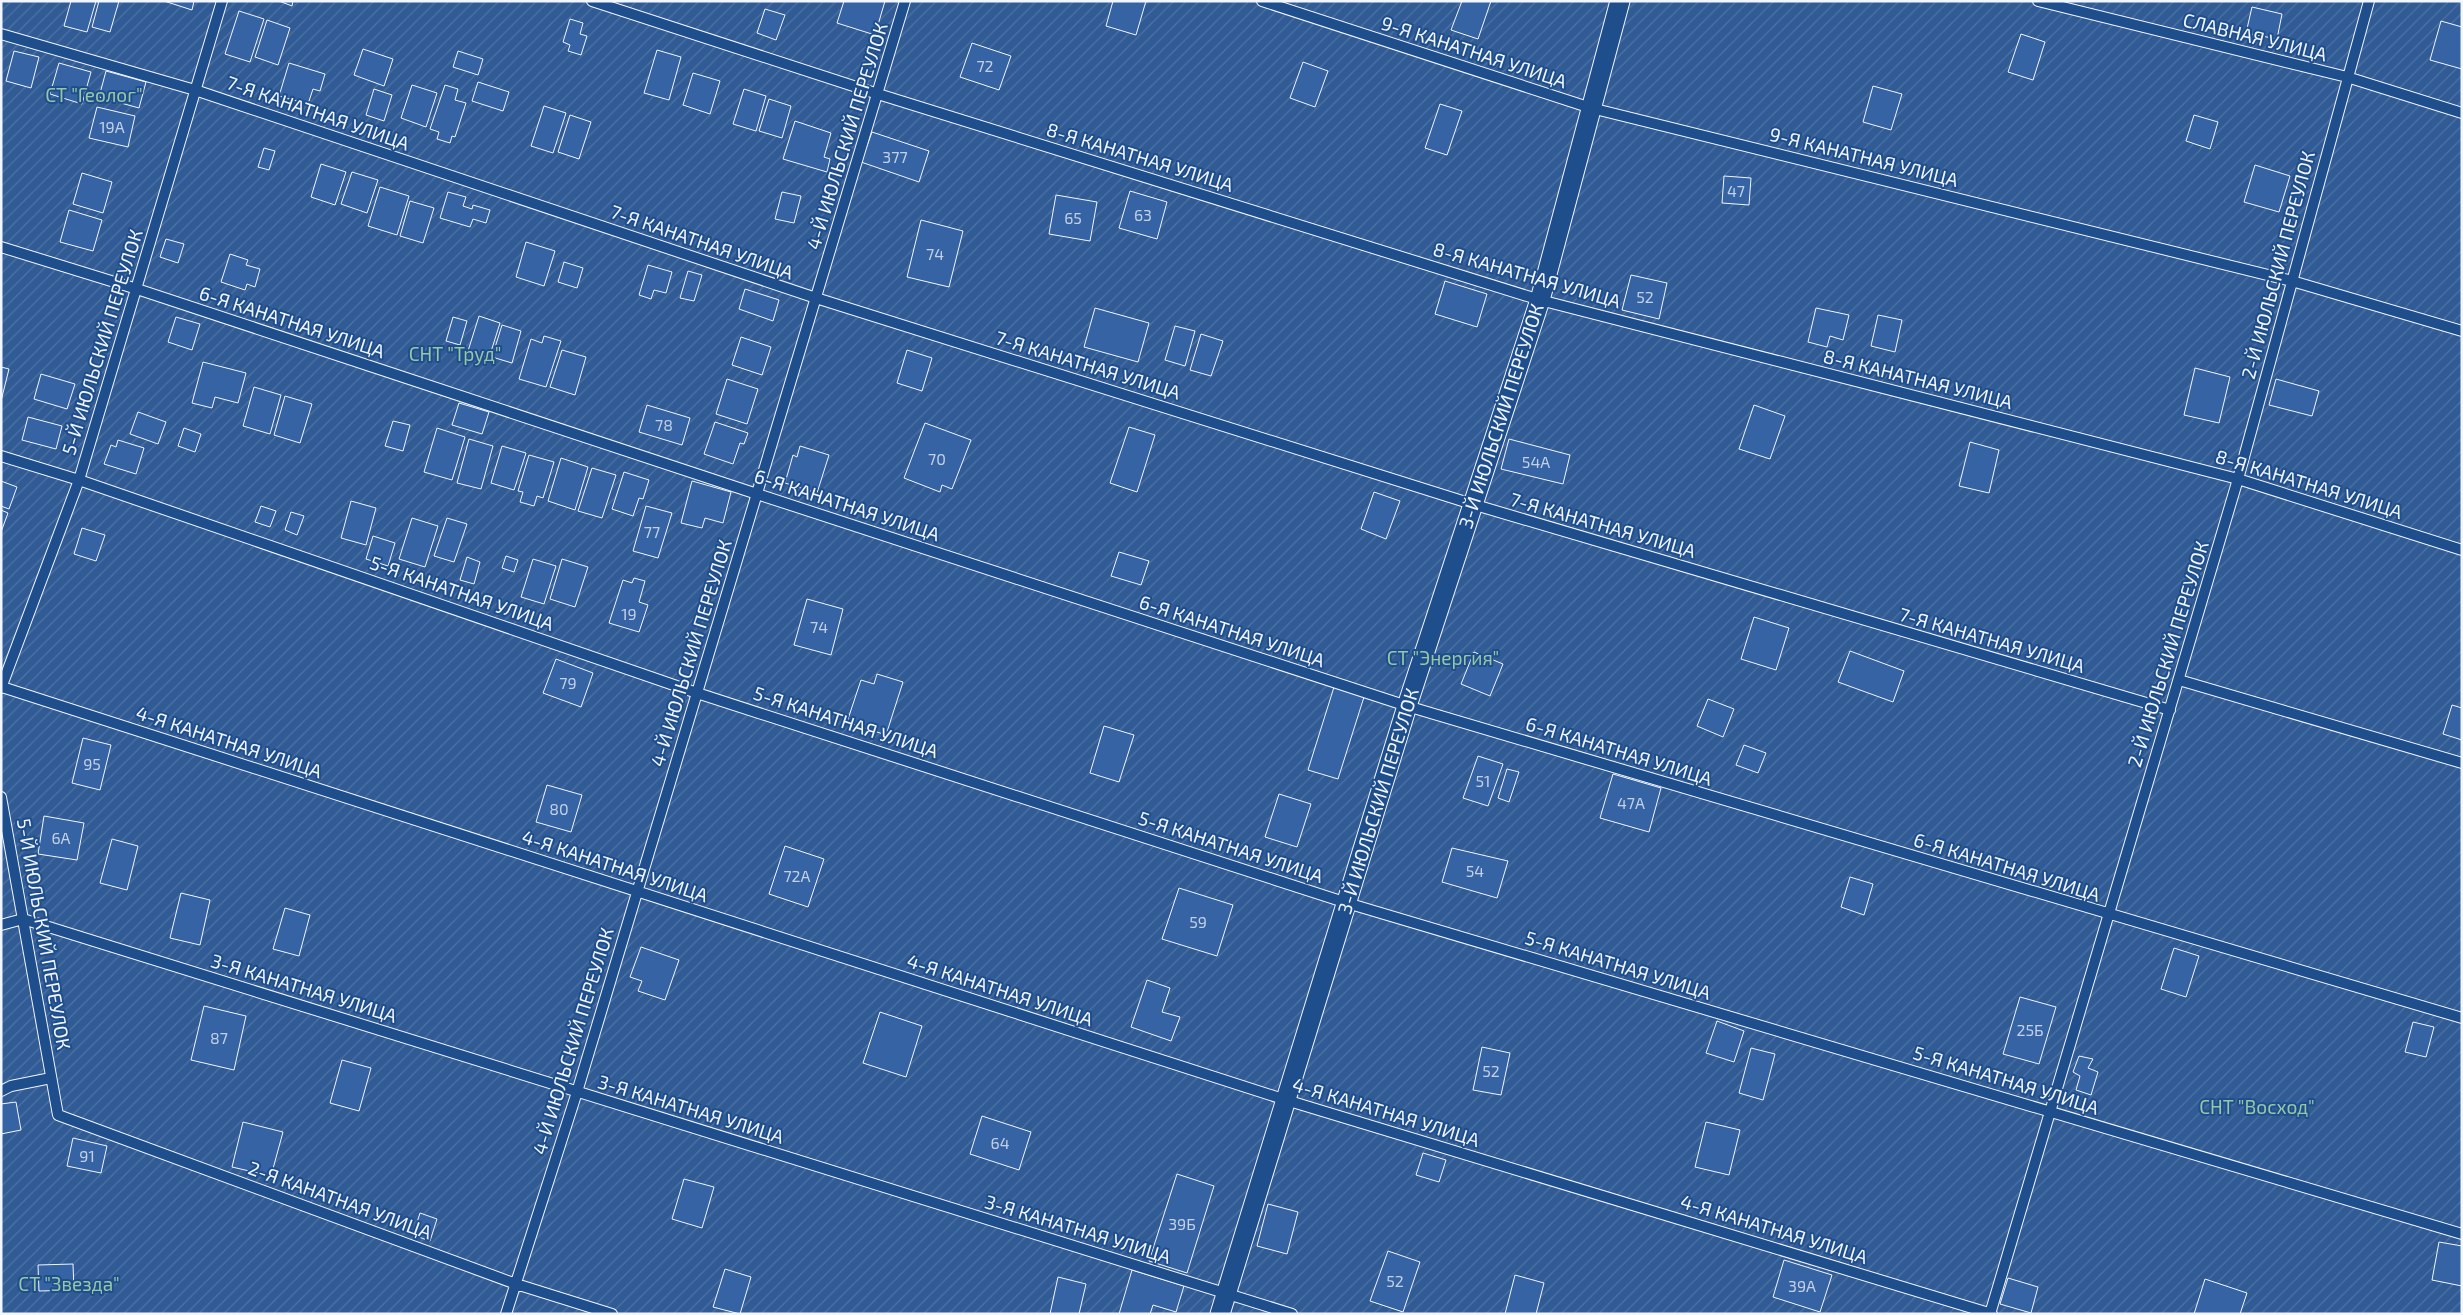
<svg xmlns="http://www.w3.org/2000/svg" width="2463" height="1315" font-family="'Exo 2',sans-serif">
	<defs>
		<pattern id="garden-furrows" width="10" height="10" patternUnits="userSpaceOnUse" patternTransform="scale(1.25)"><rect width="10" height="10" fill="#305b95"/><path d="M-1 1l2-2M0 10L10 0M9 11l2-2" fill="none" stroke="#4e73a5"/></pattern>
	</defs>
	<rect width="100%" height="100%" fill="#1f4e8c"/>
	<path fill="url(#garden-furrows)" stroke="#a8bbd7" d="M1 1H2462V1314H1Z"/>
	<path fill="#3563a3" stroke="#f2f6ff" d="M71 1H96L87 32 64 26Z
		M99 1H119L110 32 92 27Z
		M164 1H194L192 10Z
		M279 1H293L292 6Z
		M844 1H885L875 35 837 23Z
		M1113 1H1146L1136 35 1106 26Z
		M1462 1H1491L1478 39 1451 30Z
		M2252 7 2282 14 2277 39 2246 33Z
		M765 9 785 15 776 40 757 33Z
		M239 11 264 19 250 62 225 54Z
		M570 19 583 23 580 34 587 36 581 55 568 51 570 45 563 42Z
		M267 20 290 28 278 65 255 57Z
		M2441 21 2462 27V69L2430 60Z
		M2021 34 2045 42 2033 80 2008 72Z
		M972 43 1011 56 999 90 960 77Z
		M363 49 393 59 384 86 354 75Z
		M657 50 681 57 669 100 644 93Z
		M14 51 39 57 31 88 6 81Z
		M458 51 483 59 478 75 453 67Z
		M1303 62 1328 71 1315 107 1290 98Z
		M59 63 91 72 82 104 50 94Z
		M289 63 325 74 320 91 313 89 308 104 279 96Z
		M106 71 146 82 139 108 99 97Z
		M693 73 720 81 710 114 683 105Z
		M478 82 509 92 503 111 472 101Z
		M412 85 437 93 426 127 401 118Z
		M445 85 458 89 455 100 466 103 455 137 452 136 450 143 437 139 439 132 430 129Z
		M1873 86 1902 94 1891 130 1863 122Z
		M374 89 392 95 384 121 366 115Z
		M744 89 766 96 756 131 733 124Z
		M769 99 791 106 782 138 759 131Z
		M1440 104 1462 111 1447 155 1425 148Z
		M544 106 566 113 553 153 531 146Z
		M97 107 135 116 128 147 89 138Z
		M570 115 591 122 579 159 558 152Z
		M2194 115 2218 122 2210 149 2186 141Z
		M795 121 831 133 824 157 830 159 827 172 783 159Z
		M872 132 929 151 919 182 861 162Z
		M264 148 275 151 269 170 258 167Z
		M321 164 346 172 335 205 311 197Z
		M2255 165 2290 176 2279 212 2244 202Z
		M352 172 378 180 367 213 341 204Z
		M82 173 112 182 103 213 73 204Z
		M1724 176 1751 178 1749 205 1722 203Z
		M380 187 409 196 397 235 368 226Z
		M1130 191 1167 202 1157 239 1119 228Z
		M448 192 466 197 463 206 472 209 473 205 490 210 486 223 473 219 470 227 440 218Z
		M782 192 801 196 794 223 775 219Z
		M1056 195 1097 202 1090 241 1049 234Z
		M410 201 434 208 423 243 400 236Z
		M69 210 102 220 93 251 60 242Z
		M921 220 963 231 949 287 907 277Z
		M166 239 184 244 178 263 160 257Z
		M526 242 555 251 544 286 516 277Z
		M230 254 248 260 246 265 260 269 255 287 247 284 245 290 221 282Z
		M564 262 583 268 577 288 558 282Z
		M648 265 672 272 666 293 654 290 651 299 639 295Z
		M688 271 702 275 694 301 680 298Z
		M1631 275 1667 283 1659 319 1622 310Z
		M1445 281 1487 294 1477 327 1435 314Z
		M745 289 779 300 773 321 739 309Z
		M1095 308 1149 323 1138 362 1084 347Z
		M1816 308 1849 315 1843 340 1830 336 1827 347 1808 342Z
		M1878 315 1902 320 1895 352 1871 346Z
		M479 316 500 323 489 358 468 351Z
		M176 317 200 324 192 350 168 342Z
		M453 317 467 321 460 345 446 341Z
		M502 325 521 331 512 363 492 357Z
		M1175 326 1195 331 1185 366 1165 360Z
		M1201 334 1223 341 1211 376 1190 370Z
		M544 336 561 341 546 387 519 379 531 339 542 343Z
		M741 337 771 347 762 375 732 365Z
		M562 350 586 357 575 395 550 387Z
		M907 350 932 358 922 391 897 383Z
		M203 362 246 373 238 403 215 397 212 408 192 403Z
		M1 367 9 369 1 401Z
		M2195 368 2230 377 2219 423 2184 415Z
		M41 374 75 384 67 409 34 399Z
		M727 379 758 389 747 424 716 414Z
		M2276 379 2319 391 2312 416 2269 405Z
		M254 387 281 395 270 434 243 426Z
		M285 396 312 404 300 443 274 435Z
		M459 403 489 412 482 434 452 425Z
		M647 405 690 418 682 445 639 432Z
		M1754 405 1785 416 1770 459 1739 449Z
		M138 412 166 422 158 444 130 434Z
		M28 417 62 426 56 449 22 440Z
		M393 421 410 425 403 451 385 446Z
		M715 422 748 433 744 444 740 443 733 464 704 454Z
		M925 423 971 440 952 489 942 485 940 492 904 478Z
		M1129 427 1155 435 1137 492 1110 483Z
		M184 428 201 434 195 452 178 446Z
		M437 428 465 437 452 480 424 472Z
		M469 439 493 446 481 489 457 483Z
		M1509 439 1570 455 1563 484 1501 469Z
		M118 440 144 448 136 474 104 464 111 445 116 447Z
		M1970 442 1999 450 1989 493 1959 486Z
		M502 446 526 453 514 490 491 483Z
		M800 446 829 455 817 493 785 483 793 455 797 457Z
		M529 455 554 462 543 498 537 496 534 506 520 502 523 492 518 491Z
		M561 458 588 467 575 510 548 501Z
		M592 468 616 475 602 518 578 511Z
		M624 472 649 480 643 499 639 498 633 516 612 509Z
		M1 481 17 487 9 509 1 506Z
		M692 481 731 492 723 523 705 518 702 528 681 523Z
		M1374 492 1400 501 1386 539 1361 529Z
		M351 501 376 508 366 545 341 538Z
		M261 506 276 511 270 527 255 522Z
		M646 506 672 513 658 558 633 551Z
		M1 510 8 513 1 532Z
		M291 512 304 516 297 535 285 530Z
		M412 518 438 526 425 567 399 559Z
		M447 518 467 524 454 562 434 556Z
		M82 528 105 535 96 561 74 554Z
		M373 536 395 543 388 566 366 559Z
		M1119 552 1149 561 1141 585 1111 576Z
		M506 556 518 560 514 572 502 568Z
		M467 557 480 562 474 584 460 580Z
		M533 559 556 566 544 604 521 597Z
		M562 559 588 567 575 607 550 599Z
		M634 578 645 581 639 602 648 605 639 632 609 623 623 580 632 583Z
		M807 599 843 609 831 655 794 645Z
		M1754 617 1789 628 1776 670 1741 659Z
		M1850 651 1904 671 1893 702 1838 682Z
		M1474 652 1503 664 1490 696 1461 684Z
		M556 659 593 673 581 707 543 693Z
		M877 674 903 682 886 735 847 722 861 680 874 684Z
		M1334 687 1364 697 1338 779 1308 770Z
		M1708 699 1734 709 1723 737 1697 726Z
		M2452 705 2462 708V740L2443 734Z
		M1104 726 1134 735 1119 782 1090 773Z
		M83 738 111 745 100 790 72 783Z
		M1744 745 1766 753 1758 773 1736 765Z
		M1478 756 1503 764 1488 806 1463 798Z
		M1507 769 1519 772 1509 802 1498 798Z
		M1613 774 1661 788 1649 832 1600 818Z
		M547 785 582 795 571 832 536 822Z
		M1279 794 1311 804 1297 847 1265 837Z
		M44 816 84 823 77 860 38 854Z
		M112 839 138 846 127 890 100 883Z
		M785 846 824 859 808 907 769 894Z
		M1452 848 1508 861 1497 898 1442 882Z
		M1850 877 1873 884 1864 915 1841 907Z
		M1179 888 1233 905 1217 956 1162 939Z
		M181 893 210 900 200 945 170 938Z
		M285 908 310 915 299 956 273 949Z
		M641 947 679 960 665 1000 638 991 642 981 630 977Z
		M2174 948 2199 956 2186 997 2161 989Z
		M1147 980 1170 988 1162 1012 1180 1017 1171 1041 1131 1027Z
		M2020 997 2056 1007 2039 1064 2003 1054Z
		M204 1006 246 1016 234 1070 191 1060Z
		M880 1012 922 1026 906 1077 863 1063Z
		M1717 1021 1744 1031 1734 1062 1706 1053Z
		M2413 1022 2434 1027 2426 1057 2405 1052Z
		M1482 1047 1510 1053 1501 1095 1473 1090Z
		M1751 1048 1775 1054 1763 1100 1739 1093Z
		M2079 1056 2093 1059 2088 1068 2098 1072 2091 1095 2076 1090 2080 1076 2073 1072Z
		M342 1060 371 1068 359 1111 330 1103Z
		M16 1102 21 1130 1 1134V1104Z
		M982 1116 1031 1132 1019 1170 970 1154Z
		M243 1122 283 1132 271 1176 232 1167Z
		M1706 1122 1740 1130 1729 1175 1695 1167Z
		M73 1138 107 1146 101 1173 67 1166Z
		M1423 1153 1446 1160 1439 1182 1416 1175Z
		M1177 1174 1214 1186 1187 1273 1149 1261Z
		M684 1179 714 1187 702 1228 672 1219Z
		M1268 1204 1298 1212 1287 1254 1257 1246Z
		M420 1213 437 1219 430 1241 413 1235Z
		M2439 1242 2462 1246V1286L2432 1280Z
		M1388 1251 1420 1262 1403 1312 1370 1301Z
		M1784 1260 1832 1275 1820 1312 1773 1297Z
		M73 1264 74 1290 39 1291 38 1265Z
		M725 1269 751 1277 740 1314 713 1307Z
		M1132 1270 1184 1286 1176 1312 1153 1305 1150 1314H1119Z
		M1515 1275 1544 1283 1536 1314H1505Z
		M1058 1277 1086 1284 1079 1314H1050Z
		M2008 1278 2038 1287 2031 1313 2000 1304Z
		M2205 1279 2247 1293 2240 1314H2194Z"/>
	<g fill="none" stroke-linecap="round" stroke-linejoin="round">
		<defs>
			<path id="service" d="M592 1 878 94 1540 300 2238 479 2462 550
				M1262 1 1591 108 2292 281 2462 331
				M2038 1 2347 77 2462 113
				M1 34 195 90 816 298 1472 504 2170 710
				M1 247 137 289 757 494 1407 706 2462 1018
				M1 456 79 480 697 693 1347 903 2462 1234
				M2179 680 2462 763
				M2 687 1286 1100 1992 1314
				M1 688 79 480 222 1
				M1 797 58 1115 516 1284 612 1314
				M1 925 23 919 1292 1314
				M1 1091 11 1086 51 1078
				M506 1314 577 1092 905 1
				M1990 1314 2238 479 2369 1"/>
			<path id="minor" d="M1220 1314 1407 706 1540 300 1620 1"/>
		</defs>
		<use href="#service" stroke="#f2f6ff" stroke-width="12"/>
		<use href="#minor" stroke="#f2f6ff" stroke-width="21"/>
		<use href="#service" stroke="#1f4e8c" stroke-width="10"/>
		<use href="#minor" stroke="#1f4e8c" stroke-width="19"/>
	</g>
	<g text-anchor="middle" stroke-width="4" stroke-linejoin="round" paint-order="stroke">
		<g font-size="16" fill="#c3d1e8">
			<text x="985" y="72">72</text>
			<text x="112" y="133">19А</text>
			<text x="895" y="163">377</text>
			<text x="1736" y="197">47</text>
			<text x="1143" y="221">63</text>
			<text x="1073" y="224">65</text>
			<text x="935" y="260">74</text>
			<text x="1645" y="303">52</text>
			<text x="664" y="431">78</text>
			<text x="937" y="465">70</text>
			<text x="1536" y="468">54А</text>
			<text x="652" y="538">77</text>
			<text x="629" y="620">19</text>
			<text x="819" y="633">74</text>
			<text x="568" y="689">79</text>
			<text x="92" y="770">95</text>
			<text x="1483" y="787">51</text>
			<text x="1631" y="809">47А</text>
			<text x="559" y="815">80</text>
			<text x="61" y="844">6А</text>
			<text x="1475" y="877">54</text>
			<text x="797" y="882">72А</text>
			<text x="1198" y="928">59</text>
			<text x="2030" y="1036">25Б</text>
			<text x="219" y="1044">87</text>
			<text x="1491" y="1077">52</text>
			<text x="1000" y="1149">64</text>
			<text x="87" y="1162">91</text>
			<text x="1182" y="1230">39Б</text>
			<text x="1395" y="1287">52</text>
			<text x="1802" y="1292">39А</text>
		</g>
		<g font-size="19" fill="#f2f6ff" stroke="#1f4e8c">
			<text transform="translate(2255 37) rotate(14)" y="7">СЛАВНАЯ УЛИЦА</text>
			<text transform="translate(1474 52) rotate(18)" y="7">9-Я КАНАТНАЯ УЛИЦА</text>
			<text transform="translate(318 113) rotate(19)" y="7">7-Я КАНАТНАЯ УЛИЦА</text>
			<text transform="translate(847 136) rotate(-73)" y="7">4-Й ИЮЛЬСКИЙ ПЕРЕУЛОК</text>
			<text transform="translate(1140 157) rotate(17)" y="7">8-Я КАНАТНАЯ УЛИЦА</text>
			<text transform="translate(1864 157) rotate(14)" y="7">9-Я КАНАТНАЯ УЛИЦА</text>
			<text transform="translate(702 242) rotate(19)" y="7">7-Я КАНАТНАЯ УЛИЦА</text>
			<text transform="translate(2278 265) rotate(-75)" y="7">2-Й ИЮЛЬСКИЙ ПЕРЕУЛОК</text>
			<text transform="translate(1527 275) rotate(16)" y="7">8-Я КАНАТНАЯ УЛИЦА</text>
			<text transform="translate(292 322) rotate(18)" y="7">6-Я КАНАТНАЯ УЛИЦА</text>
			<text transform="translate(102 342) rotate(-73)" y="7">5-Й ИЮЛЬСКИЙ ПЕРЕУЛОК</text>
			<text transform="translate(1088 365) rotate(17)" y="7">7-Я КАНАТНАЯ УЛИЦА</text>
			<text transform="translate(1918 379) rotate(14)" y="7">8-Я КАНАТНАЯ УЛИЦА</text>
			<text transform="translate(1501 416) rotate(-72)" y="7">3-Й ИЮЛЬСКИЙ ПЕРЕУЛОК</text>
			<text transform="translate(2309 484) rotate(17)" y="7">8-Я КАНАТНАЯ УЛИЦА</text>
			<text transform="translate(847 505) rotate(18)" y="7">6-Я КАНАТНАЯ УЛИЦА</text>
			<text transform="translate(1603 525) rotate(16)" y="7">7-Я КАНАТНАЯ УЛИЦА</text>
			<text transform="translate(462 593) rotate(19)" y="7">5-Я КАНАТНАЯ УЛИЦА</text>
			<text transform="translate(1232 631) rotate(18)" y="7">6-Я КАНАТНАЯ УЛИЦА</text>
			<text transform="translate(1992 640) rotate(16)" y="7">7-Я КАНАТНАЯ УЛИЦА</text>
			<text transform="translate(691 653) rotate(-73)" y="7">4-Й ИЮЛЬСКИЙ ПЕРЕУЛОК</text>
			<text transform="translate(2168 654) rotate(-73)" y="7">2-Й ИЮЛЬСКИЙ ПЕРЕУЛОК</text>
			<text transform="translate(846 722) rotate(18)" y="7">5-Я КАНАТНАЯ УЛИЦА</text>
			<text transform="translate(229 742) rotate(18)" y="7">4-Я КАНАТНАЯ УЛИЦА</text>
			<text transform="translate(1619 751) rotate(17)" y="7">6-Я КАНАТНАЯ УЛИЦА</text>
			<text transform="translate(1378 801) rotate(-73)" y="7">3-Й ИЮЛЬСКИЙ ПЕРЕУЛОК</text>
			<text transform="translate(1231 847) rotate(18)" y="7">5-Я КАНАТНАЯ УЛИЦА</text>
			<text transform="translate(615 866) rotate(18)" y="7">4-Я КАНАТНАЯ УЛИЦА</text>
			<text transform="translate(2007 867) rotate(17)" y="7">6-Я КАНАТНАЯ УЛИЦА</text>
			<text transform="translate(44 934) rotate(80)" y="7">5-Й ИЮЛЬСКИЙ ПЕРЕУЛОК</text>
			<text transform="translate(1618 965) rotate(17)" y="7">5-Я КАНАТНАЯ УЛИЦА</text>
			<text transform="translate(304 988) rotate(17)" y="7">3-Я КАНАТНАЯ УЛИЦА</text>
			<text transform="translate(1000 990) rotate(18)" y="7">4-Я КАНАТНАЯ УЛИЦА</text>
			<text transform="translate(573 1041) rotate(-73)" y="7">4-Й ИЮЛЬСКИЙ ПЕРЕУЛОК</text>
			<text transform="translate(2006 1080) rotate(17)" y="7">5-Я КАНАТНАЯ УЛИЦА</text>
			<text transform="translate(691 1109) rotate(17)" y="7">3-Я КАНАТНАЯ УЛИЦА</text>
			<text transform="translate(1386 1112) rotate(17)" y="7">4-Я КАНАТНАЯ УЛИЦА</text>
			<text transform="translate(340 1200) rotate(20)" y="7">2-Я КАНАТНАЯ УЛИЦА</text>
			<text transform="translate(1078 1229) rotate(17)" y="7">3-Я КАНАТНАЯ УЛИЦА</text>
			<text transform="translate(1774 1229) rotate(17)" y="7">4-Я КАНАТНАЯ УЛИЦА</text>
		</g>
		<g font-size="19" fill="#97c8a6" stroke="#1f4e8c">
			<text x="94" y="102">СТ "Геолог"</text>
			<text x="455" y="361">СНТ "Труд"</text>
			<text x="1443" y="665">СТ "Энергия"</text>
			<text x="2257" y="1114">СНТ "Восход"</text>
			<text x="69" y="1291">СТ "Звезда"</text>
		</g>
	</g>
	<rect width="2463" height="1315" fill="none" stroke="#f2f6ff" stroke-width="5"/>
</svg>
